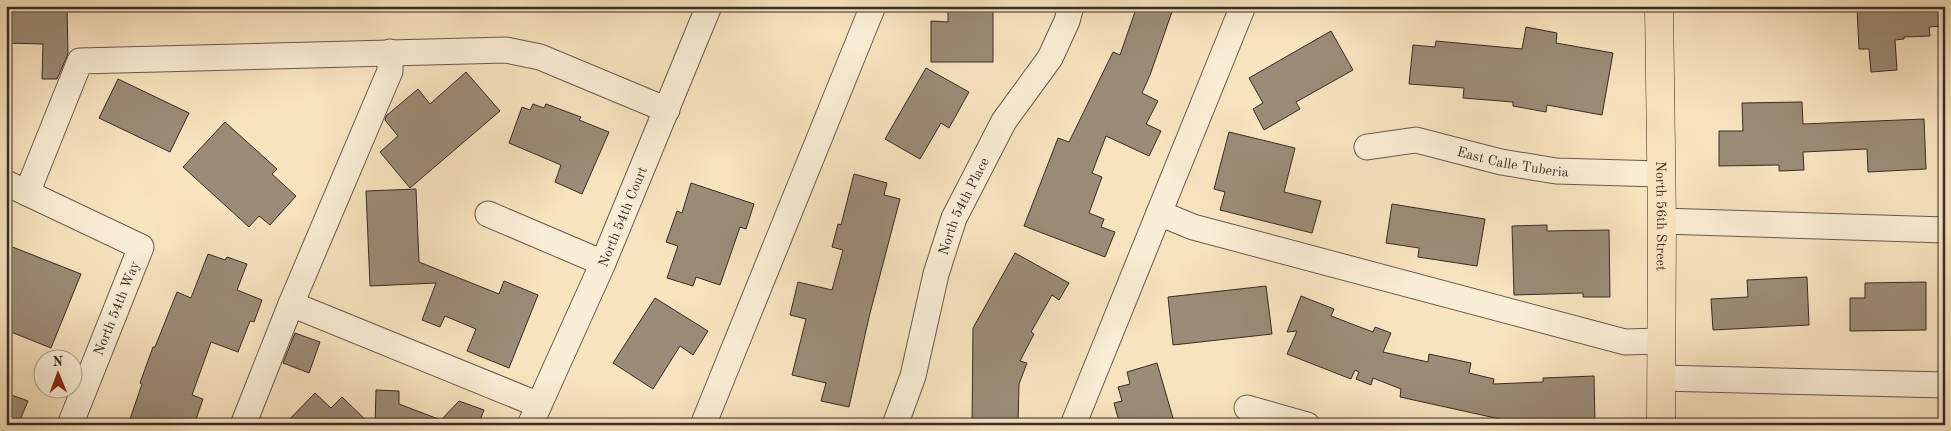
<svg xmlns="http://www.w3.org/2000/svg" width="1951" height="431" font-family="'Old Standard TT',serif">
	<rect width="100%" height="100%" fill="#f8e3bf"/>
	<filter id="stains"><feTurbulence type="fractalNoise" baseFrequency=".004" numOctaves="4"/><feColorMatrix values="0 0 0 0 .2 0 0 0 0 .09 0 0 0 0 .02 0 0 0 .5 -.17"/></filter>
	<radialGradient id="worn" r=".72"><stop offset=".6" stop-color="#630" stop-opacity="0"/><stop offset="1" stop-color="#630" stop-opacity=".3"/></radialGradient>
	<path fill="#9c8b76" stroke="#392c26" d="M6 6H67L68 54 57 79H42L43 44 6 43Z
		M948 6H993V62H931V21L948 22Z
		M1137 6H1174L1150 75 1142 93 1158 101 1146 124 1161 131 1149 156 1106 136 1092 173 1102 177 1089 213 1104 219 1101 227 1115 232 1105 257 1024 226 1058 138 1069 142 1113 52 1120 55Z
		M1885 6H1945V26L1929 27 1930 36 1904 37V39L1895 40 1897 70 1871 72 1869 49H1859L1857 8Z
		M1526 27 1557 33 1556 43 1613 53 1602 115 1547 105 1546 112 1513 106V102L1463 98 1464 88 1409 84 1413 45 1435 47 1436 41 1522 49Z
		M1331 31 1353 70 1296 102 1300 109 1264 130 1253 109 1263 103 1249 78Z
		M926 68 969 92 949 128 941 123 920 159 885 139Z
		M466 72 500 111 410 188 380 152 398 136 385 120 386 116 418 89 430 104Z
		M118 79 189 113 170 152 99 118Z
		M1802 102 1803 124 1924 119 1926 169 1868 172 1867 149 1803 152 1804 170 1779 171V165L1719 166V131H1743L1742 103Z
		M533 104 544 108 546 104 581 117 579 120 609 132 582 194 555 182 561 165 509 143 522 107 530 110Z
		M225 122 277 169 272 174 296 196 270 225 259 216 249 227 183 167Z
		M1229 132 1295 148 1284 192 1321 201 1312 233 1220 210 1225 192 1214 189Z
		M854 174 887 183 884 195 900 199 869 317 849 407 821 401 826 383 792 375 806 319 790 315 798 282 832 290 843 250 832 247 838 224 841 225Z
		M691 183 754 204 746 229 740 227 720 285 696 277 693 286 667 278 678 246 666 242 677 211 682 213Z
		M416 189 419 262 499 294 504 281 538 295 509 368 467 351 476 329 445 316 440 327 422 320 436 283 370 286 366 191Z
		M1392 204 1485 219 1477 266 1418 257 1419 248 1386 243Z
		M1547 225V231L1609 230 1610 297H1583V293L1514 295 1512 226Z
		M10 246 81 274 51 348 6 330V300L12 285 6 282V256Z
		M1015 253 1069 283 1059 300 1052 295 1031 332 1034 334 1020 361 1027 363 1019 384 1018 425H972L973 328Z
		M208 254 225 260 227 257 247 264 237 290 262 300 254 322 250 321 238 352 211 342 192 395 203 399 194 425H128L142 384 140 383 153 347H155L177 292 191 298Z
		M1807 277 1809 325 1713 330 1711 299 1748 297 1747 280Z
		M1926 282V330L1850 331V298H1865V283Z
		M1266 286 1272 334 1173 345 1168 297Z
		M1301 296 1334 309 1331 316 1373 332 1375 327 1391 333 1383 352 1428 362 1429 354 1471 363 1469 373 1494 379 1493 384 1543 382V378L1594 376 1595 424 1500 425V419L1400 397 1401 389 1373 378 1371 385 1356 379 1359 372 1355 370 1351 379 1287 354 1297 331 1287 332Z
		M655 298 708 331 693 355 680 346 653 389 613 363Z
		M295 333 320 342 309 373 283 363Z
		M1157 363 1175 425H1120L1114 403 1122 401 1118 387 1130 384 1127 372Z
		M376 390 399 391V404L441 420 459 401 484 410 478 425H375Z
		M6 393 28 401 18 425H6Z
		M315 393 331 408 342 397 371 425H284Z"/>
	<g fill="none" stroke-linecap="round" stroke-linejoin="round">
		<defs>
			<g id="minor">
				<path id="s1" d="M1367 147 1416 140 1501 162 1556 171 1661 174"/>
				<path d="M6 183 141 247 70 425"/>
				<path d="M27 193 80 61 506 50 540 57 667 110"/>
				<path d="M1159 213 1193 227 1625 342 1661 341"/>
				<path d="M488 214 603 263"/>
				<path d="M1662 221 1945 230"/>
				<path d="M291 304 539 405"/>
				<path d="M1661 378 1945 385"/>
				<path d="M1247 408 1307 425"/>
				<path d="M243 425 291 304 390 71V52"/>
				<path id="s2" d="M530 425 603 263 709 6"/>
				<path d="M703 425 873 6"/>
				<path id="s3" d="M895 425 913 376 936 274 954 218 1004 121 1050 58 1067 21 1071 6"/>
				<path d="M1073 425 1243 6"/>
			</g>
			<g id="major">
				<path id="s4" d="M1659 6 1662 221 1661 425"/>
			</g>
		</defs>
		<use href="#minor" stroke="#695a4c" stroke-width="27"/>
		<use href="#major" stroke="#392c26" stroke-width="29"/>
		<use href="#minor" stroke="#faedd5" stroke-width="25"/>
		<use href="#major" stroke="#f8e3bf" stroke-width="28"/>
	</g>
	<g text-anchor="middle" stroke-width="4" stroke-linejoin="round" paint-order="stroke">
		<g font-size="14" fill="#392c26" stroke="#faedd5">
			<text dy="5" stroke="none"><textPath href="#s1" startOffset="149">East Calle Tuberia</textPath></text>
			<text dy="5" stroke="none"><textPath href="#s3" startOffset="230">North 54th Place</textPath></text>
			<text dy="5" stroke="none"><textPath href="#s4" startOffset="210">North 56th Street</textPath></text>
			<text dy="5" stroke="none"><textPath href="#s2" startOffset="228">North 54th Court</textPath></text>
			<text transform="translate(116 308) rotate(-68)" y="5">North 54th Way</text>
		</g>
	</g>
	<rect width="1951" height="431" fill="none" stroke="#f8e3bf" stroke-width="25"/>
	<rect x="8" y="8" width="1936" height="416" fill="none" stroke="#392c26" stroke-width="2.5"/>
	<rect x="12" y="12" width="1926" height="406" fill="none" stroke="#392c26"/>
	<g transform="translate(58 374) rotate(359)"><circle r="24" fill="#faedd5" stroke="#ada08f"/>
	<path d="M0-4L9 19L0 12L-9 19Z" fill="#8f2418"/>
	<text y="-8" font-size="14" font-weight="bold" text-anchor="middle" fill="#392c26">N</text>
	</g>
	<rect width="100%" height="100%" filter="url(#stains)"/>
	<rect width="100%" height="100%" fill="url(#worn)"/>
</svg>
